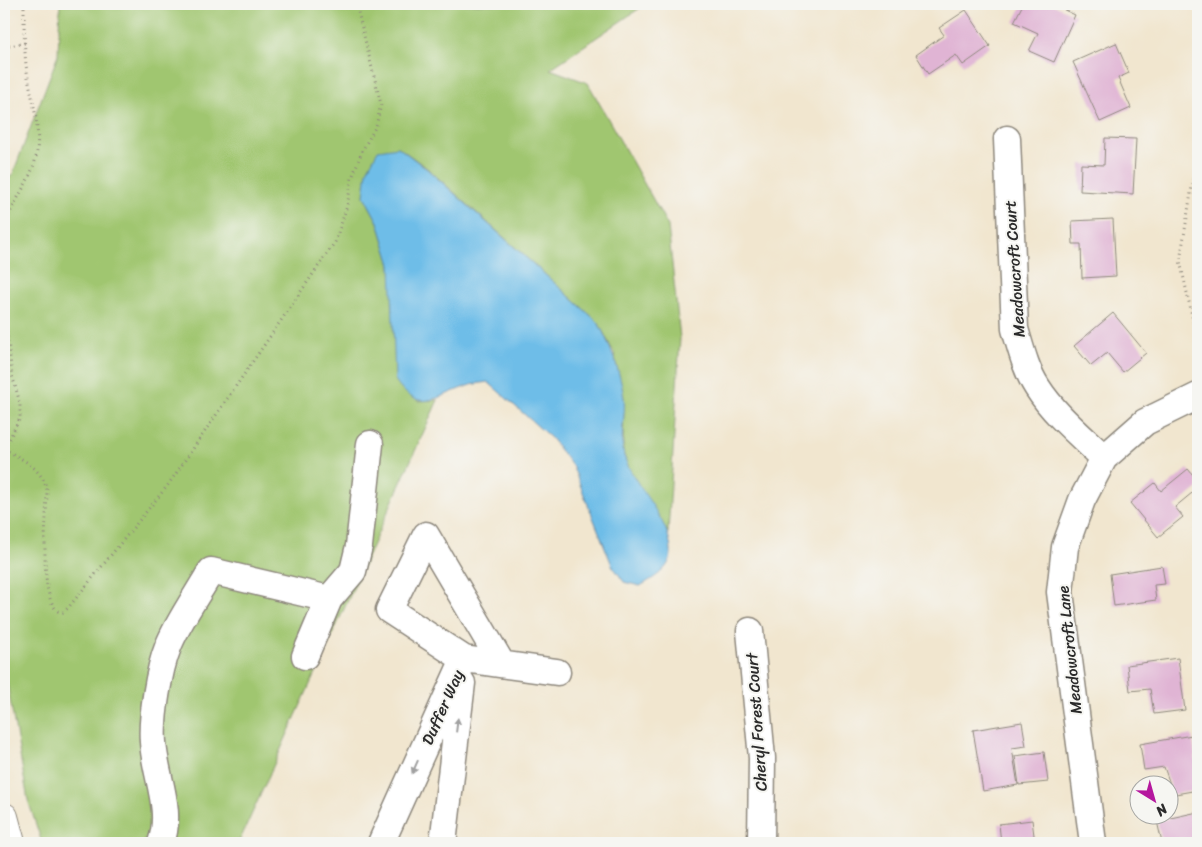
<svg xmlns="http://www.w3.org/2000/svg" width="1202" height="847" font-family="Sriracha,sans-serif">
	<rect width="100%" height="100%" fill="#f6f6f2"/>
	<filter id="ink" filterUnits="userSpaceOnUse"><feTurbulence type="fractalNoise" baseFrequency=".02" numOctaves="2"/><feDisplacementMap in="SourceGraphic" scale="10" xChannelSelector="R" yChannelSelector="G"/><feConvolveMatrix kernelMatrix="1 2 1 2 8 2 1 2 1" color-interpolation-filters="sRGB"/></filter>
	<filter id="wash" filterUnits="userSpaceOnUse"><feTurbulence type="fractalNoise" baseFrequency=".0096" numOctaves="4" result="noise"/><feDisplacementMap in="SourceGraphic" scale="20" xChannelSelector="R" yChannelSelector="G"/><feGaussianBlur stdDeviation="1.12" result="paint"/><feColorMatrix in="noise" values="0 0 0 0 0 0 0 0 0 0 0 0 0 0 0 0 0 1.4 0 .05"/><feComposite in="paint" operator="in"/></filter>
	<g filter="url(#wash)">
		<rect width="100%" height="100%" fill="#f1e6cf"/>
		<path fill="#a0c670" stroke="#66784e" d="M60 4H646L550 69 588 83 668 226 680 338 668 533 632 476 623 453 624 399 614 353 598 322 427 168 398 147 364 196 378 222 391 265 395 322 418 401 438 400 240 840 232 843H42L28 800 4 666V178L12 176 58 55Z"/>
		<path fill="#6ebde8" stroke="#4c748a" d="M398 147 427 169 598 322C611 347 620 371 624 398 626 416 619 438 624 456 635 488 670 519 671 551 672 569 652 579 640 586L624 582 612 565 573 467 551 438 488 382C481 383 472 384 465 387 434 398 418 414 395 380L391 265 378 222 364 196 367 171 378 150Z"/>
		<g id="blocks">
			<path fill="#e0b4d4" d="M1023 4H1052L1075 15 1054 62 1029 51 1038 33 1014 22Z
				M966 10 990 46 963 65 956 55 928 74 916 55 944 35 939 28Z
				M1116 43 1129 73 1118 78 1131 108 1100 122 1073 62Z
				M1105 138 1136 139 1133 194 1080 191 1081 164 1104 165Z
				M1113 219 1116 276 1082 278 1081 244H1073L1072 221Z
				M1113 313 1146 353 1123 372 1107 353 1091 366 1074 346Z
				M1188 469 1198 481V488L1175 507 1183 517 1158 537 1130 503 1155 483 1161 491Z
				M1162 566 1165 584 1154 585 1156 600 1114 606 1110 574Z
				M1178 658 1185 710 1154 714 1150 689 1130 691 1127 665Z
				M1022 722 1026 746 1012 748 1018 785 983 791 973 730Z
				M1192 735 1198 774V790L1170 795V784L1164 767 1144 770 1140 744Z
				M1044 752 1048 782 1019 785 1015 756Z
				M1198 812V843H1162L1157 821Z
				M1032 820 1035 843H1001L999 824Z"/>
		</g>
	</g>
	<g filter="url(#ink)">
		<use href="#blocks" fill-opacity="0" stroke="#8e887d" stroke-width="1"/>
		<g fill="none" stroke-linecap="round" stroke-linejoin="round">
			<defs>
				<path id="minor" d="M1007 139 1015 329C1021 349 1026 370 1037 387 1054 414 1081 436 1104 458
					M750 631 762 758 761 843
					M305 656 329 599 353 571 359 546 370 444
					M502 664 426 535 389 610 464 659 557 672
					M161 843C173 809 155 776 153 742 151 718 159 669 168 647 177 623 198 594 211 571L329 599
					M381 843 464 659
					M443 843 462 683
					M1093 843 1060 592 1065 547 1082 500 1104 458 1145 422 1198 396"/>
				<path id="major" d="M4 817 11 843"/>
			</defs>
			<use href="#minor" stroke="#8e887d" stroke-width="29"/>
			<use href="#major" stroke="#8e887d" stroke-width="30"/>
			<path stroke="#8e887d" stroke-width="3" stroke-dasharray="1 4" stroke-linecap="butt" d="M4 47 25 43
				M1198 149 1180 261 1198 343
				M4 230C10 204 30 184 36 157 42 128 30 94 26 65 24 45 24 24 24 4
				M4 307 12 375 20 403V418L4 449
				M4 449C22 459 42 468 47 490 47 515 38 597 58 611L63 612 68 608 168 485 335 242 347 206 352 178 362 151 376 126 381 104 356 4"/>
			<use href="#minor" stroke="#fff" stroke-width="26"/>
			<use href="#major" stroke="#fff" stroke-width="28"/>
		</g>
		<defs><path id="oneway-solid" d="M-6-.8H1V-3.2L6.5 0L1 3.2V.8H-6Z" transform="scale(1.25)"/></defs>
		<g fill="#a0a0a0">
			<use href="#oneway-solid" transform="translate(457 725) rotate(-83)"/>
			<use href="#oneway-solid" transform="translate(415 767) rotate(114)"/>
		</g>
	</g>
	<g text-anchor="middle" stroke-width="4" stroke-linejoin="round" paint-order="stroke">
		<g font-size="16" fill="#2b2b2b" stroke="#f6f6f2">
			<text transform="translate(1014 269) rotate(-94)" y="6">Meadowcroft Court</text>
			<text transform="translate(1069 650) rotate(-96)" y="6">Meadowcroft Lane</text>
			<text transform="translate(442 707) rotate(-66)" y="6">Duffer Way</text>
			<text transform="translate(756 722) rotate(-94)" y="6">Cheryl Forest Court</text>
		</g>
	</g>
	<rect width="1202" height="847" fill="none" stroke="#f6f6f2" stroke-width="20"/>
	<g transform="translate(1154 800) rotate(143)"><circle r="24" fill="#f6f6f2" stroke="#a5a5a2"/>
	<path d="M0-4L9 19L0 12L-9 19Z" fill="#b5179e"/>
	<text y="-8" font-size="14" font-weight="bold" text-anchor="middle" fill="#2b2b2b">N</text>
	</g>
</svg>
